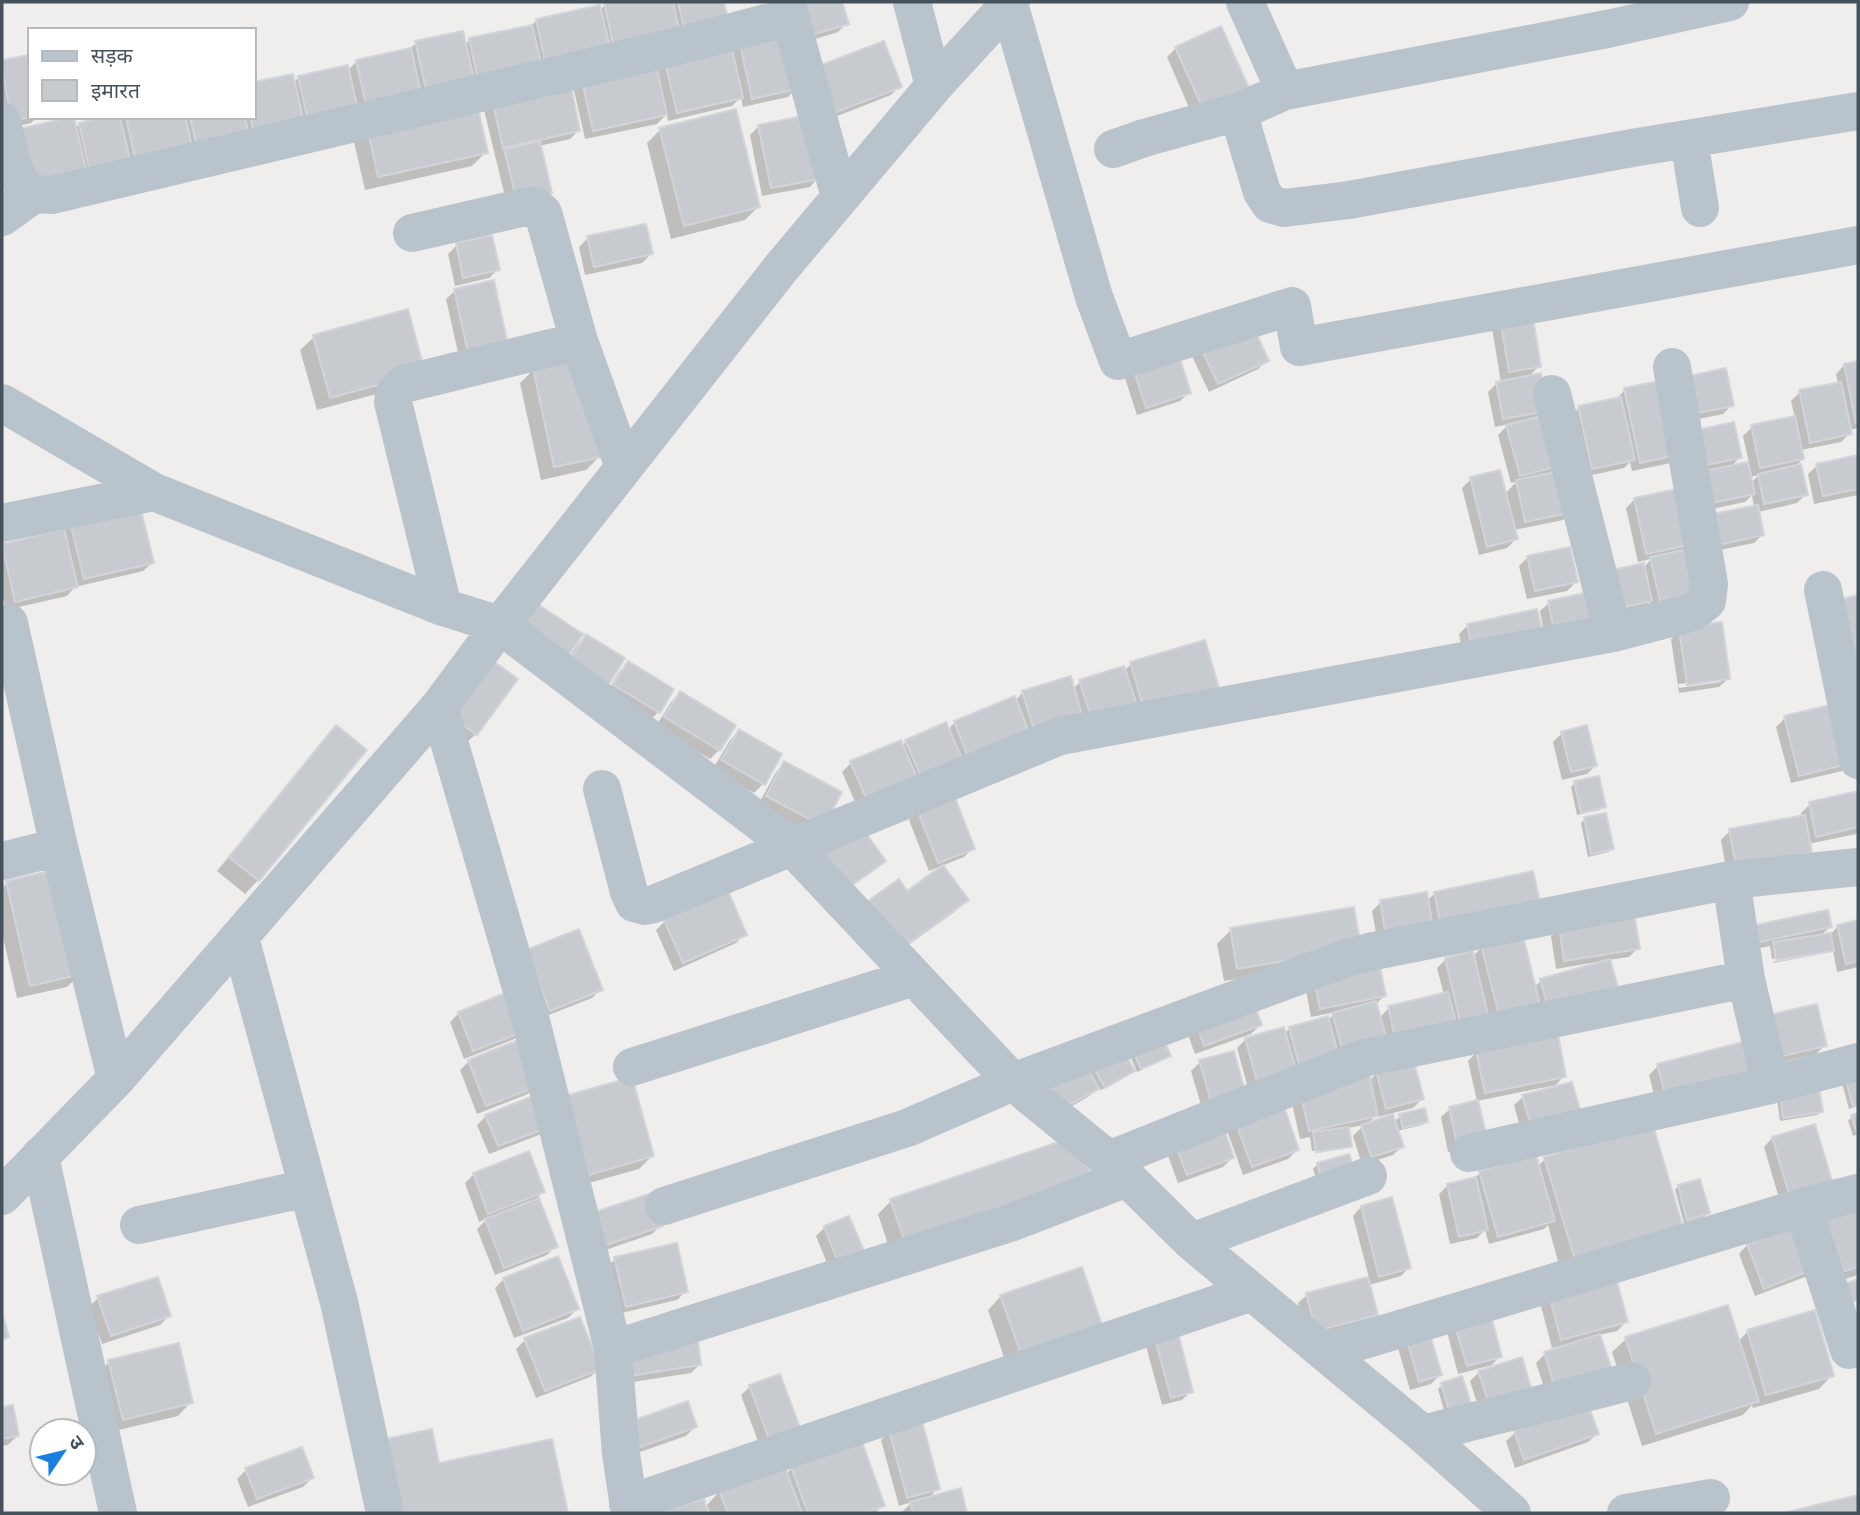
<svg xmlns="http://www.w3.org/2000/svg" width="1860" height="1515" font-family="Figtree,'Noto Sans Devanagari',sans-serif">
	<rect width="100%" height="100%" fill="#f0eded"/>
	<path fill="#0003" fill-rule="evenodd" d="M620 2H722L727 23 82 176 75 129 79 124 111 117H254V84L292 76 293 83 299 77 348 70 357 61 409 50 416 43 464 45 470 40 530 27 537 20 600 10 605 5Z
		M787 2H841L847 23 838 32 799 44Z
		M1220 28 1197 126 1167 57 1176 48Z
		M739 36 796 88 788 97 743 107 741 97 732 106 668 121 667 114 657 124 585 139 573 86Z
		M28 57 30 65V117H37L31 123 4 129 2 120V62Z
		M805 78 900 86 891 95 822 122Z
		M493 101 579 130 570 139 539 146 508 209 484 110Z
		M759 126 818 178 810 187 762 196 750 135Z
		M368 129 486 152 472 166 365 190 354 142Z
		M660 130 758 207 745 220 671 239 647 143Z
		M588 238 651 254 642 263 585 275 579 247Z
		M457 245 498 269 489 278 455 286 448 254Z
		M492 282 461 366 446 299 455 291Z
		M1530 314 1539 366 1528 377 1572 511 1563 520 1514 530 1516 539 1507 548 1479 555 1462 488 1471 479 1505 494 1516 482 1511 483 1498 435 1509 424 1495 427 1488 392 1497 383H1501L1492 328Z
		M314 337 410 385 317 410 300 350Z
		M1201 347 1266 361 1258 369 1209 392 1192 356Z
		M1858 362V428L1850 430V433L1841 442 1801 450 1803 459 1793 468 1806 494 1797 503 1758 512 1763 534 1754 543 1700 554 1754 507 1752 495 1745 502 1693 513 1671 463 1632 471 1630 462 1624 468 1583 477 1570 417 1579 408 1616 399 1625 390 1678 445 1740 457 1730 468 1749 463 1743 436 1752 427 1795 418 1791 401 1800 392 1838 384 1836 374 1844 365ZM1759 475 1751 483 1750 477Z
		M1133 367 1189 393 1180 401 1137 415 1124 375Z
		M533 370 600 456 586 470 541 480 520 383Z
		M1724 370 1732 405 1723 414 1679 423Z
		M1858 457V495L1814 504 1808 474 1817 466Z
		M1680 490 1701 591 1651 609 1650 602 1641 610 1603 618 1651 559 1638 562 1626 508 1635 499Z
		M71 524 152 563 143 571 75 587 67 596 6 610 3 598 2 600V546L64 531Z
		M1528 557 1576 582 1567 591 1527 599 1519 566Z
		M1588 594 1546 643 1540 611 1549 603Z
		M1536 611 1465 661 1459 634 1468 625Z
		M1680 630 1728 679 1719 687 1679 693 1671 639ZM1721 679V682L1679 688 1678 684Z
		M586 636 599 691 563 669 577 645Z
		M1204 643 1130 722 860 813 842 772 851 763 901 746 906 742 945 724 948 730 955 722 1015 701 1023 692 1073 689 1080 682 1124 671 1131 664Z
		M628 663 658 712 650 721 606 694 619 672Z
		M483 671 476 734 467 742 444 725Z
		M680 693 719 750 710 759 656 726 671 702Z
		M1785 718 1851 762 1842 771 1791 783 1776 727Z
		M739 731 780 755 763 784 754 793 713 769 730 740Z
		M1561 734 1596 765 1587 774 1562 780 1553 742Z
		M323 741 258 880 245 894 217 871Z
		M785 763 840 793 814 835 758 805 776 772Z
		M1575 783 1604 806 1600 810 1577 815 1571 787Z
		M1858 793V831L1856 834 1808 844 1810 851 1801 860 1727 874 1721 840 1730 831 1802 818 1801 813 1810 804Z
		M918 811 973 848 964 857 929 871 909 820Z
		M1585 819 1612 848 1608 852 1588 857 1581 823Z
		M884 861 875 870 833 899Z
		M1531 873 1430 948 1378 944 1372 911 1381 902 1427 901 1435 893Z
		M7 883 81 973 67 987 17 998 2 933V888Z
		M907 893 966 900 953 913 883 963Z
		M665 921 745 934 736 943 674 971 656 930Z
		M1858 922V967L1837 972 1833 950 1830 952V950L1772 959 1770 946 1741 952 1738 938 1830 927 1820 936 1830 935 1838 926Z
		M1560 927 1638 948 1629 957 1608 960 1618 994 1491 1027 1488 1013 1477 1023 1249 1092 1237 1048 1245 1040 1284 1034 1290 1028 1327 1021 1336 1012 1311 1017 1305 985 1384 996 1375 1005 1379 1018 1389 1008 1444 995 1437 968 1446 959 1472 957 1482 947 1534 987 1541 981 1597 965 1596 962 1556 969 1551 936Z
		M1231 930 1345 961 1224 981 1217 944Z
		M1829 953 1773 963V962Z
		M518 960 601 989 592 998 541 1018Z
		M512 993 517 1038 464 1059 450 1022 459 1013Z
		M1260 1025 1251 1034 1195 1054 1187 1032Z
		M1752 1028 1825 1045 1816 1054 1761 1067Z
		M1746 1043 1657 1106 1649 1075 1658 1066Z
		M1128 1051 1168 1055 1165 1059 1137 1072Z
		M1477 1052 1564 1076 1556 1085 1477 1101 1468 1061Z
		M469 1061 537 1085 528 1094 477 1114 460 1070Z
		M1200 1062 1244 1095 1203 1112 1191 1071Z
		M1092 1064 1129 1074 1101 1090 1099 1087 1088 1097 1054 1116Z
		M1377 1073 1422 1099 1413 1108 1377 1117V1115L1366 1125 1394 1122 1400 1116 1426 1121 1422 1125 1397 1131 1402 1146 1393 1155 1362 1165 1353 1136 1364 1125 1347 1128 1350 1146 1348 1148V1146L1312 1151 1310 1137 1300 1139 1291 1099 1369 1081Z
		M1858 1076V1106L1849 1109 1842 1083Z
		M1571 1084 1524 1141 1514 1105 1523 1097Z
		M1777 1099 1821 1112 1817 1115 1780 1121Z
		M1450 1109 1476 1146 1448 1152 1441 1117Z
		M550 1112 652 1156 639 1169 571 1188Z
		M1858 1115V1134L1853 1136 1848 1121 1852 1117Z
		M486 1116 548 1126 539 1135 489 1154 477 1125Z
		M1234 1116 1297 1150 1288 1159 1243 1175 1225 1125Z
		M1813 1126 1831 1183 1781 1205 1764 1147 1772 1138Z
		M1652 1127 1562 1276 1548 1225 1544 1229 1489 1244 1485 1230 1477 1238 1450 1244 1439 1194 1448 1185 1473 1180 1480 1173 1538 1166 1545 1159Z
		M1176 1144 1232 1158 1223 1167 1178 1183 1167 1153Z
		M1348 1156 1317 1181 1313 1169 1317 1165Z
		M474 1174 543 1192 537 1198 556 1246 547 1255 495 1275 477 1229 488 1218 479 1222 465 1183Z
		M1097 1179 892 1257 878 1214 891 1201Z
		M1678 1186 1708 1213 1704 1217 1684 1223 1675 1190Z
		M1361 1207 1409 1268 1401 1276 1369 1285 1376 1314 1368 1323 1307 1339 1298 1303 1307 1295 1369 1278 1353 1216Z
		M1858 1209V1275L1821 1287 1805 1277 1755 1296 1739 1254 1747 1245Z
		M848 1218 833 1278 816 1236 825 1227Z
		M581 1224 661 1225 652 1234 591 1255Z
		M615 1259 686 1291 677 1300 617 1314 606 1268Z
		M504 1279 577 1309 568 1318 514 1338 495 1288Z
		M1001 1296 1100 1325 1007 1366 988 1310Z
		M1550 1297 1626 1322 1617 1331 1599 1335 1548 1399 1536 1363 1545 1354 1564 1348 1563 1345 1552 1348 1541 1306Z
		M98 1298 169 1316 160 1325 102 1344 89 1307Z
		M1489 1314 1500 1356 1492 1365 1458 1374 1447 1332Z
		M1748 1331 1832 1375 1819 1389 1753 1408 1752 1405 1743 1415 1642 1446 1612 1352 1626 1339 1738 1342Z
		M1154 1337 1191 1391 1182 1400 1162 1405 1146 1346Z
		M1407 1339 1440 1375 1431 1384 1410 1390 1398 1348Z
		M525 1340 599 1369 590 1377 536 1398 516 1349Z
		M109 1362 191 1402 178 1416 110 1432 96 1375Z
		M617 1362 700 1364 691 1373 620 1384Z
		M1479 1372 1530 1390 1480 1412 1470 1381Z
		M1461 1378 1446 1417 1438 1389 1442 1385Z
		M750 1387 801 1435 763 1455 741 1395Z
		M12 1407 17 1436 8 1445 2 1446V1409Z
		M695 1427 686 1436 620 1459 612 1435Z
		M890 1431 938 1488 928 1499 959 1490 966 1513H901L912 1502 899 1506 881 1440Z
		M1515 1433 1597 1434 1588 1442 1515 1468 1506 1441Z
		M438 1465 566 1513H381Z
		M792 1468 883 1505 875 1513H710L707 1505 720 1491 785 1475Z
		M246 1470 312 1478 303 1487 248 1507 237 1479Z"/>
	<path fill="#c7cbd0" stroke="#d1d4d9" stroke-width="2" d="M612 2H673L681 39 615 53 604 3Z
		M678 2H724L729 23 685 33Z
		M798 2H842L849 24 808 36Z
		M600 5 612 56 547 70 536 19Z
		M532 25 543 71 479 85 469 38Z
		M784 25 798 89 752 99 738 35Z
		M1221 26 1253 97 1207 118 1175 47Z
		M463 31 475 84 427 94 415 41Z
		M884 41 902 87 831 114 813 68Z
		M731 44 743 98 677 113 664 58Z
		M411 48 422 98 367 110 356 60Z
		M29 55 31 117 12 121 2 69V60Z
		M655 60 667 115 593 131 581 76Z
		M348 65 359 115 309 125 298 76Z
		M293 74 304 123 254 134 250 117H254V82Z
		M570 82 580 131 503 148 492 99Z
		M477 103 488 153 378 177 367 127Z
		M736 109 760 207 684 226 659 128Z
		M808 115 820 179 771 188 758 125Z
		M70 117H74L87 174 32 185 19 129Z
		M103 117H120L130 160 89 168 79 123Z
		M126 117H185L192 146 135 158Z
		M190 117H245L249 135 197 146Z
		M540 141 552 193 517 201 504 149Z
		M646 224 653 254 594 267 587 236Z
		M492 235 500 270 463 278 456 243Z
		M494 280 509 350 469 358 454 289Z
		M408 309 425 372 330 398 313 335Z
		M1532 312 1541 367 1509 372 1500 318Z
		M1251 322 1269 361 1218 384 1200 346Z
		M1177 350 1191 393 1146 408 1132 365Z
		M580 358 602 457 554 467 533 368Z
		M1858 361V423H1856L1844 364Z
		M1726 368 1734 406 1688 415 1680 378Z
		M1541 373 1549 411 1503 419 1496 382Z
		M1665 380 1682 454 1640 463 1624 388Z
		M1841 382 1852 434 1810 443 1799 390Z
		M1621 397 1635 460 1592 469 1578 406Z
		M1553 413 1566 464 1520 476 1506 425Z
		M1795 416 1804 459 1760 468 1751 425Z
		M1734 422 1742 458 1695 467 1688 432Z
		M1858 455V489L1823 496 1816 464Z
		M1748 462 1755 494 1702 505 1695 473Z
		M1801 464 1808 495 1764 504 1758 474Z
		M1500 470 1518 539 1487 547 1470 477Z
		M1565 470 1573 512 1525 522 1516 480Z
		M1682 488 1694 544 1646 554 1634 498Z
		M1758 505 1764 535 1709 547 1702 516Z
		M140 506 154 563 84 579 70 522Z
		M64 529 78 587 15 602 2 544Z
		M1570 547 1578 582 1535 591 1527 556Z
		M1694 548 1703 592 1660 601 1650 557Z
		M1644 563 1652 601 1611 610 1603 572Z
		M1589 592 1597 627 1555 635 1548 601Z
		M1858 595V670L1830 602Z
		M533 601 583 634 567 658 517 626Z
		M1537 609 1544 638 1473 653 1467 624Z
		M1722 622 1730 679 1687 685 1679 628Z
		M586 634 625 658 609 684 570 660Z
		M1205 640 1221 695 1146 716 1130 662Z
		M492 660 518 679 477 735 451 716Z
		M628 661 674 689 660 713 613 685Z
		M1124 666 1140 714 1095 729 1079 680Z
		M1071 676 1083 719 1035 733 1022 691Z
		M680 691 736 725 720 751 664 717Z
		M1015 696 1031 738 970 762 954 721Z
		M1838 703 1852 763 1799 776 1784 716Z
		M946 722 965 765 924 783 905 740Z
		M336 725 367 750 259 881 229 857Z
		M1587 725 1597 766 1571 772 1561 732Z
		M739 729 782 754 765 785 721 760Z
		M901 740 919 783 869 805 850 761Z
		M784 761 842 792 824 827 766 796Z
		M1599 776 1606 807 1581 813 1574 781Z
		M1858 791V827L1816 837 1809 802Z
		M954 795 975 849 938 863 917 809Z
		M1606 813 1614 849 1591 854 1584 817Z
		M1805 815 1812 852 1736 866 1729 829Z
		M860 825 886 861 842 892 816 855Z
		M943 865 969 900 897 951 864 904 899 879 907 891Z
		M58 869 83 974 30 986 6 881Z
		M1533 871 1543 915 1443 936 1434 892Z
		M728 891 747 935 683 963 664 920Z
		M1427 892 1433 929 1386 937 1380 900Z
		M1354 907 1361 948 1237 969 1230 928Z
		M1828 910 1832 927 1750 944 1746 927Z
		M1634 913 1640 949 1564 961 1559 925Z
		M1858 920V961L1846 964 1837 925Z
		M579 929 603 990 550 1011 526 950Z
		M1831 933 1834 951 1776 960 1773 942Z
		M1523 936 1541 1009 1500 1019 1481 945Z
		M1473 951 1488 1015 1460 1021 1445 958Z
		M1610 959 1620 994 1550 1014 1540 979Z
		M1379 962 1386 996 1320 1009 1313 974Z
		M513 990 528 1030 473 1051 458 1012Z
		M1448 992 1457 1027 1396 1042 1388 1006Z
		M1253 1001 1262 1025 1204 1046 1195 1021Z
		M1376 1001 1388 1043 1344 1055 1332 1013Z
		M1817 1004 1827 1046 1769 1059 1760 1017Z
		M1328 1016 1339 1058 1300 1068 1289 1027Z
		M1284 1027 1297 1074 1258 1085 1245 1038Z
		M1160 1033 1171 1056 1141 1069 1131 1046Z
		M1558 1035 1566 1077 1485 1093 1476 1051Z
		M521 1039 539 1086 486 1106 468 1060Z
		M1747 1041 1756 1075 1666 1098 1657 1064Z
		M1120 1045 1135 1071 1105 1088 1090 1062Z
		M1234 1051 1246 1095 1212 1105 1199 1060Z
		M1082 1058 1099 1089 1063 1108 1045 1079Z
		M1414 1062 1424 1099 1386 1109 1376 1071Z
		M1369 1073 1378 1116 1309 1131 1299 1088Z
		M1858 1074V1104L1853 1106 1845 1078Z
		M632 1077 654 1156 585 1176 562 1097Z
		M1572 1082 1583 1120 1533 1133 1522 1095Z
		M1819 1088 1823 1112 1783 1118 1780 1093Z
		M538 1094 550 1127 498 1146 485 1115Z
		M1281 1098 1299 1150 1252 1167 1233 1115Z
		M1478 1100 1487 1138 1457 1144 1449 1107Z
		M1425 1108 1428 1122 1403 1128 1399 1114Z
		M1858 1113V1132L1857 1133 1851 1115Z
		M1393 1114 1404 1147 1371 1157 1361 1125Z
		M1815 1124 1833 1184 1790 1197 1772 1137Z
		M1653 1125 1684 1231 1576 1263 1544 1157Z
		M1223 1126 1234 1158 1187 1175 1175 1143Z
		M1349 1127 1352 1147 1316 1152 1313 1132Z
		M1061 1141 1099 1179 906 1245 890 1199Z
		M529 1151 545 1192 488 1214 473 1173Z
		M1349 1154 1354 1168 1321 1178 1317 1163Z
		M1536 1155 1555 1221 1498 1237 1479 1171Z
		M1476 1177 1488 1230 1459 1237 1447 1184Z
		M1700 1179 1710 1213 1687 1220 1678 1185Z
		M652 1193 663 1226 600 1247 589 1214Z
		M1392 1197 1411 1268 1379 1277 1361 1206Z
		M539 1198 558 1247 504 1268 485 1219Z
		M1858 1207V1267L1834 1274 1817 1221Z
		M849 1216 868 1260 841 1270 824 1226Z
		M1799 1224 1816 1268 1764 1289 1747 1244Z
		M677 1243 688 1292 626 1307 614 1257Z
		M558 1256 579 1309 523 1331 503 1278Z
		M1082 1267 1102 1325 1021 1354 1000 1295Z
		M158 1277 171 1316 111 1336 97 1296Z
		M1368 1277 1378 1315 1316 1331 1306 1293Z
		M1616 1278 1628 1322 1561 1340 1549 1295Z
		M1858 1279V1300L1842 1306 1836 1287Z
		M1728 1305 1759 1401 1656 1434 1625 1337Z
		M1815 1310 1834 1376 1766 1395 1747 1330Z
		M1490 1312 1502 1357 1467 1366 1454 1322Z
		M2 1313 9 1337 2 1340Z
		M580 1317 601 1369 545 1391 524 1338Z
		M1177 1329 1193 1392 1171 1398 1154 1335Z
		M1429 1331 1442 1375 1419 1382 1406 1337Z
		M1600 1334 1613 1373 1556 1391 1544 1352Z
		M698 1341 701 1365 629 1376 625 1351Z
		M179 1343 193 1403 123 1420 108 1360Z
		M1522 1357 1532 1391 1489 1404 1478 1371Z
		M780 1374 803 1436 772 1447 749 1385Z
		M1462 1376 1472 1407 1450 1414 1441 1383Z
		M688 1401 697 1427 629 1451 620 1425Z
		M13 1405 19 1436 2 1439V1407Z
		M1588 1405 1599 1434 1524 1460 1514 1431Z
		M922 1421 940 1489 907 1498 889 1430Z
		M432 1429 439 1463 552 1439 568 1513H402L386 1439Z
		M862 1442 885 1506 863 1513H808L791 1467Z
		M302 1447 314 1478 257 1499 245 1468Z
		M784 1465 802 1513H728L719 1490Z
		M961 1488 967 1513H913L910 1502Z
		M1858 1495V1513H1783Z
		M704 1499 708 1513H655Z"/>
	<g fill="none" stroke-linecap="round" stroke-linejoin="round">
		<path stroke="#b9c3cb" stroke-width="38" d="M786 2 840 197
			M912 2 934 86
			M1245 2 1285 91
			M1009 4 1094 297 1118 361 1292 306 1299 347 1858 245
			M1238 112 1262 192 1270 204 1284 208 1349 200 1632 148 1858 111
			M2 121C7 141 12 187 35 194 40 195 47 194 52 195L674 47 790 17
			M1689 140 1700 208
			M1113 149 1144 138 1238 112 1285 91 1607 29 1730 2
			M2 217 34 194
			M412 233 530 206 536 207 543 213 579 341 624 467
			M1552 394 1613 633
			M2 403 154 492 443 607 500 625 791 846 1013 1082 1109 1160 1192 1242 1423 1434 1512 1513
			M2 523 154 492
			M1823 590 1858 760
			M443 607 393 402 394 394 404 384 579 341
			M9 623 59 847 116 1079
			M439 707 532 1025 613 1349 1010 1223 1127 1178
			M602 789 629 892 634 903 645 906 654 904 1060 736 1613 633 1693 612 1707 601 1709 584 1672 367
			M2 861 59 847
			M1731 880 1746 979 1771 1085
			M240 938 339 1302 385 1513
			M632 1067 914 977
			M1469 1153 1771 1085 1858 1062
			M40 1156 118 1513
			M1109 1160 1364 1058 1746 979
			M2 1196 116 1079 439 707 500 625 781 268 934 86 1011 2
			M664 1206 907 1128 1013 1082 1347 958 1369 952 1731 880 1858 867
			M1803 1207 1849 1350
			M139 1225 308 1188
			M1192 1242 1368 1176
			M613 1349 621 1454 630 1513
			M1324 1352 1803 1207 1858 1193
			M1423 1434 1632 1381
			M628 1504 1252 1292
			M1626 1513 1711 1498"/>
	</g>
	<rect width="1860" height="1515" fill="none" stroke="#46525b" stroke-width="7"/>
	<rect x="28" y="28" width="228" height="91" fill="#ffffff" stroke="#b5babd" stroke-width="2"/>
	<rect x="42" y="51" width="35" height="10" fill="#b9c3cb" stroke="#b5babd" stroke-width="2"/>
	<text x="91" y="63" font-size="21" fill="#46525b">सड़क</text>
	<rect x="42" y="80" width="35" height="21" fill="#c7cbd0" stroke="#b5babd" stroke-width="2"/>
	<text x="91" y="98" font-size="21" fill="#46525b">इमारत</text>
	<g transform="translate(63 1452) rotate(55)"><circle r="33" fill="#ffffff" stroke="#b5babd" stroke-width="2"/>
	<path d="M0-5L12 26L0 18L-12 26Z" fill="#1980df"/>
	<text y="-10" font-size="19" font-weight="bold" text-anchor="middle" fill="#46525b">उ</text>
	</g>
</svg>
